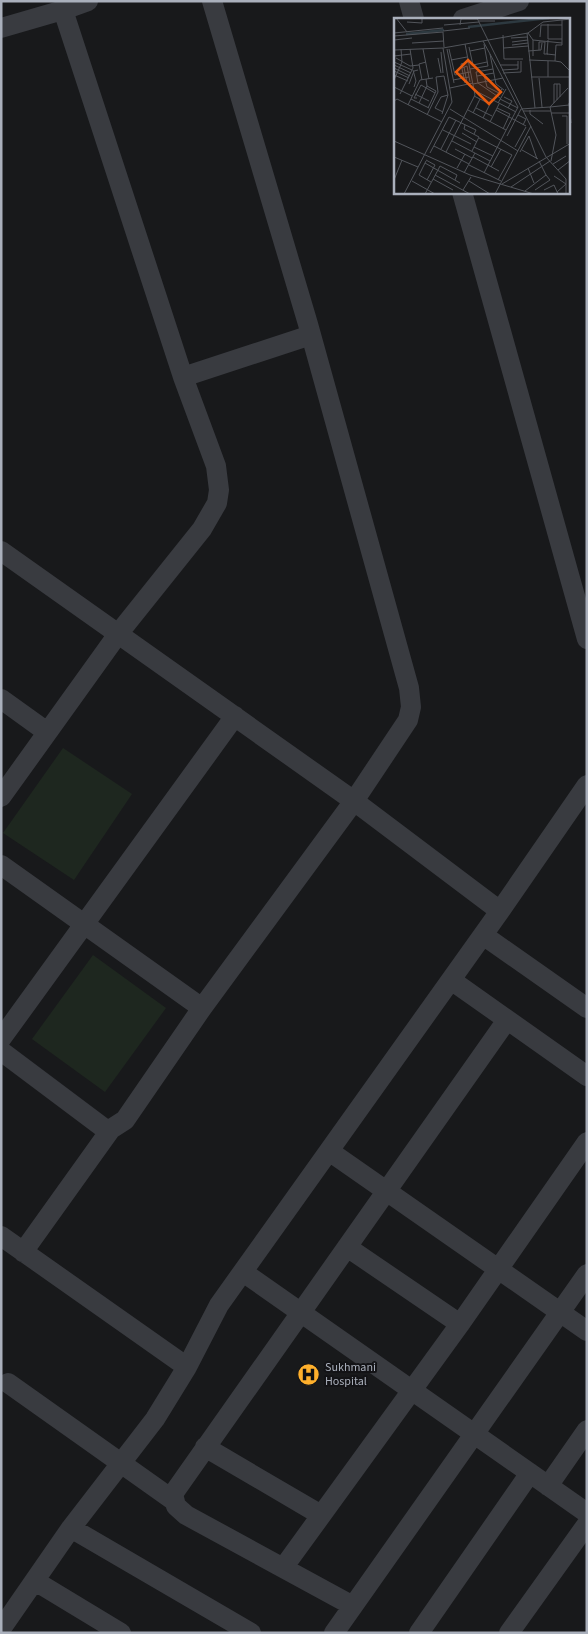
<svg xmlns="http://www.w3.org/2000/svg" width="588" height="1634" font-family="'Source Sans 3',sans-serif">
	<rect width="100%" height="100%" fill="#18191b"/>
	<path fill="#1e271f" d="M63 748 132 794 74 880 3 833Z
		M93 955 166 1008 105 1092 32 1039Z"/>
	<g fill="none" stroke-linecap="round" stroke-linejoin="round">
		<path stroke="#393b40" stroke-width="20" d="M212 1 308 324 409 688 411 707 408 720 354 801 500 911
			M409 1 414 19
			M63 10 88 1
			M463 19 519 1
			M1 28 63 10 183 377 216 466 219 490 217 503 202 529 118 634 1 797
			M462 192 587 639
			M183 377 311 335
			M1 551 354 801 202 1008 125 1120 111 1129H105L1 1051
			M1 699 47 732
			M1 865 202 1008
			M483 935 587 1008
			M451 980 587 1076
			M1 1039 235 716
			M329 1151 587 1331
			M1 1236 187 1367
			M347 1247 460 1324
			M23 1252 111 1129
			M243 1272 587 1513
			M8 1383 173 1500
			M205 1447 321 1515
			M548 1486 587 1430
			M71 1528 251 1633
			M283 1568 460 1324 587 1142
			M35 1581 121 1633
			M353 1606 186 1515 176 1506 173 1494 507 1020
			M1 1629 71 1528 155 1419 187 1367 219 1305 500 911 587 785
			M334 1633 587 1274
			M419 1633 530 1473
			M509 1633 587 1524"/>
	</g>
	<defs>
		<symbol id="hospital-disc" viewBox="-11 -11 22 22"><circle r="9.5" fill="#ffb02c" stroke="#131316"/><path d="M-5-5h3v3.5h4V-5h3V5h-3V1.5h-4V5h-3Z" fill="#111"/></symbol>
	</defs>
	<g fill-rule="evenodd">
		<use href="#hospital-disc" x="296" y="1362" width="25" height="25"/>
	</g>
	<g text-anchor="middle" stroke-width="4" stroke-linejoin="round" paint-order="stroke">
		<g font-size="12" fill="#aab0bc" stroke="#131316" text-anchor="start">
			<text x="325" y="1371">Sukhmani<tspan x="325" dy="14">Hospital</tspan></text>
		</g>
	</g>
	<g transform="translate(394 18)">
		<rect width="176" height="176" fill="#18191b"/>
		<path fill="none" stroke="#2d3940" stroke-width="2.5" d="M74 9 155 0M12 16 50 12"/>
		<path fill="none" stroke="#52555b" stroke-width="1" d="M2 0 13 14M83 0 152 139M85 3H101M13 4 28 5V0M154 6V21H168M50 7 85 4M66 7 67 1H84M49 13 76 10M49 14 50 29M0 15 49 10M133 15 141 90 156 89 162 117 157 143M134 15 139 22 168 25M109 17 110 41H129M0 18 49 14M146 19 147 7H168M117 20 133 19M0 22 18 20M154 22 153 36 162 37M89 23 96 36 102 66 110 72M118 24 134 22M18 25 50 23M118 27 134 25M75 29 79 47 93 44M110 30 134 28M29 31 35 61M53 31 60 65M55 31 61 57M0 32 49 30 134 15 149 4 177 1M145 32V24H151L150 36H154M76 33 91 30M134 33 147 32 148 25M47 34 49 55M0 38 17 36M139 38V22M2 40 16 48 25 47M44 40 47 55M57 42 73 39M135 42 161 43 162 27H168V2M161 43 167 44 177 54M0 44 18 52M0 47 17 55M106 47H124M70 49 73 65M0 50 16 58M68 50 73 48 76 64M76 51 94 48 90 26M99 51 82 54 84 65 109 60M19 52 22 63 20 69M108 52 124 51V43M0 53 15 60M109 55 127 54V43M0 57 14 63M61 57 76 54M90 57 93 69 105 75 108 71M83 58 100 55M137 59H177M154 59V43M145 60 148 89M0 62 8 44 7 31M28 62 25 46 32 44M59 62 75 59M71 65 67 46 74 44M15 66 20 53 24 52M79 66 84 65 106 80M163 66V82M33 68 42 73 34 90M0 69 18 78M56 70 79 65M80 72 122 94M6 76 19 50 16 31M21 76 35 83M80 78 96 86M110 79 118 83 114 90M23 80H20L27 67 41 75M17 81 35 90M106 81 124 90M0 83 3 81 48 104M25 85 33 68 32 61M104 85 112 71M160 85V66H166V79M175 85 177 105M14 87 26 62 39 60M156 89 174 70M156 89 175 87M82 90 98 98M103 90 116 96 109 111M56 91 124 133M74 92 112 112M102 92 132 108M136 92V96L149 106M129 93H157M49 94 41 90 47 79 54 77M79 95 86 81M157 95H175M33 97 44 74 42 59 50 58 54 77 48 96M124 97 132 101 129 107M168 98H173V126M89 100 98 82M96 104 105 86M71 107 70 111 85 119 78 133M49 112 77 126M68 115 83 124M113 118 127 91 141 90M85 120 118 137 104 162M0 123 76 157 140 176M58 123 96 143M40 128 75 146M80 129 99 138M121 129 132 109M47 131 62 102M61 131 78 140M128 132 144 141M52 134 81 77 71 26M126 134 135 118 143 141M36 135 55 99 82 112 80 116M0 139 24 149M79 139 105 153M152 139 172 161V176M32 142 41 147 33 162M32 143 25 157 37 164M145 143 152 157M31 145 66 165M159 146 172 138M75 147 107 163M97 149 107 131M63 150 71 136M134 150 140 165M44 152 46 148 63 157 61 162M164 152 177 142M70 155 81 135M90 155 124 89 96 36M41 157 76 176M160 158 172 166 163 174M39 161 59 172M0 162 8 142M18 163 41 176M75 163 96 176M108 166 177 125M117 169 156 143M69 172 77 159M150 172 160 167 164 176M131 173 152 157 156 162 141 172M10 176 58 84 49 30M31 176 44 152M101 176 137 108"/>
		<path fill="#e8590c" fill-opacity="0.15" stroke="#e8590c" stroke-width="2.5" d="M74 42 107 74 95 86 62 54Z"/>
		<rect width="176" height="176" fill="none" stroke="#aab0bc" stroke-width="2.5"/>
	</g>
	<rect width="588" height="1634" fill="none" stroke="#aab0bc" stroke-width="5"/>
</svg>
